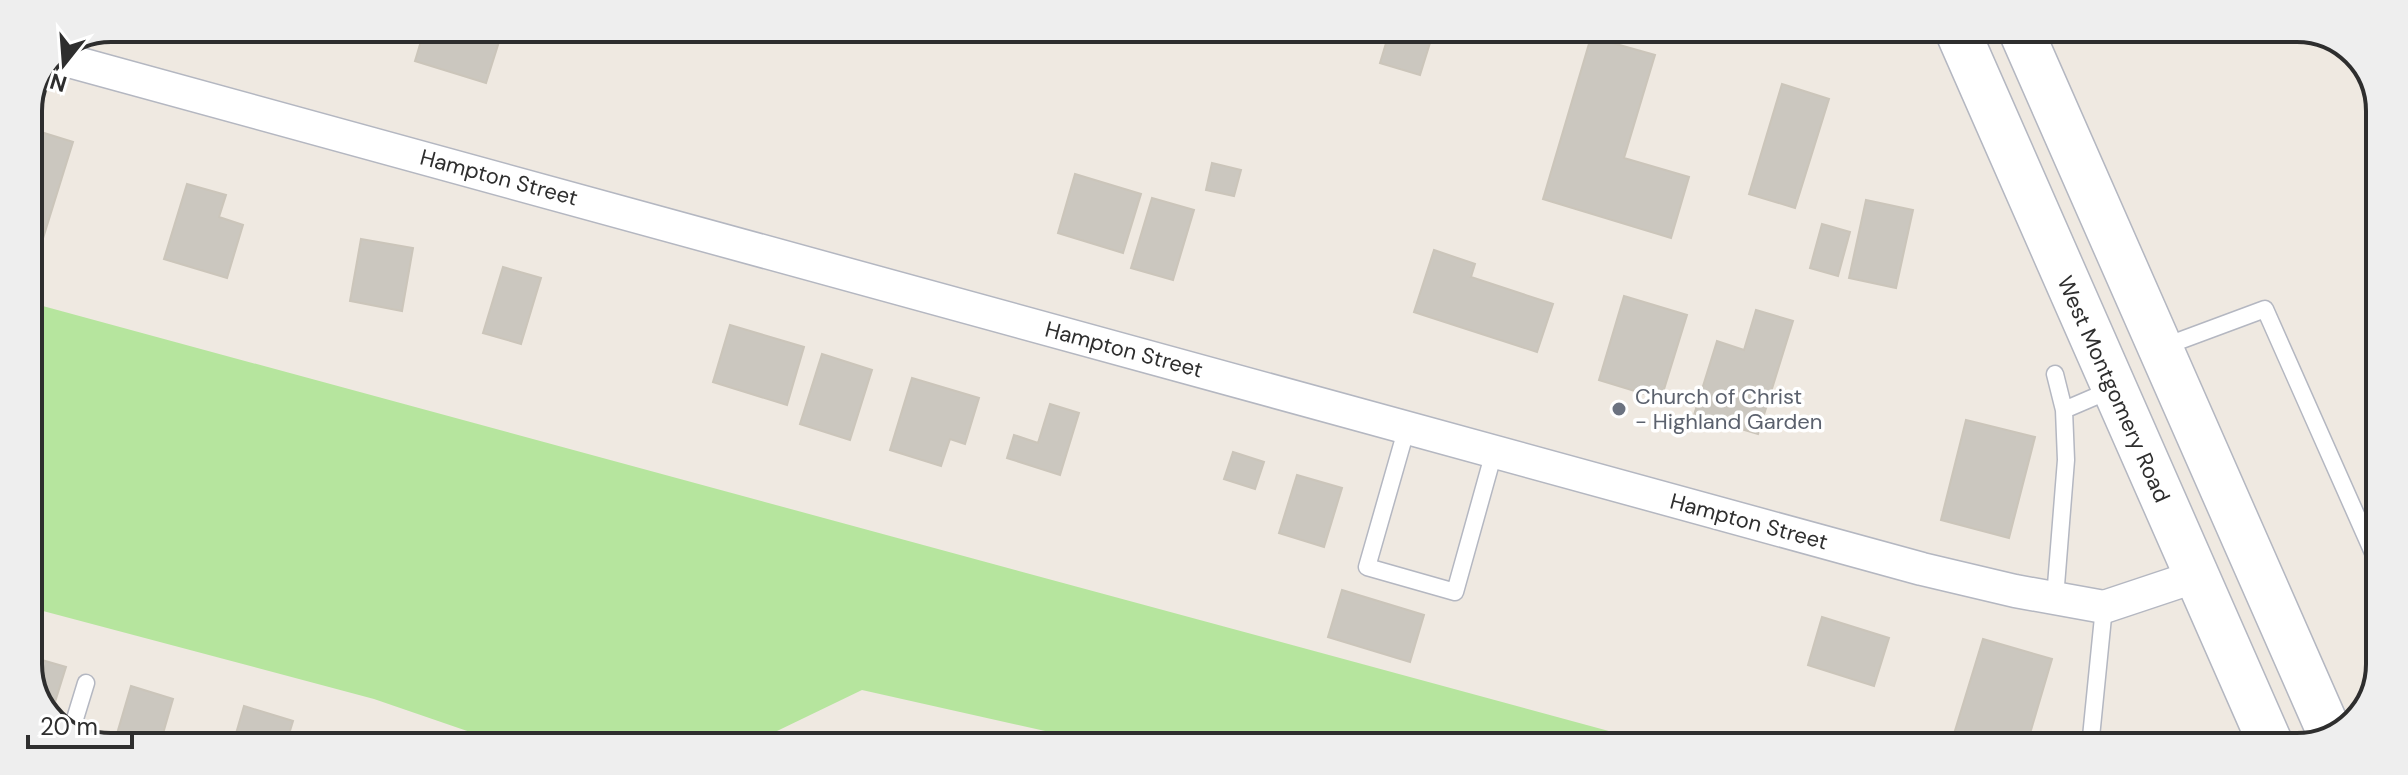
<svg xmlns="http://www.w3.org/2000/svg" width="2408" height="775" font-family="'DM Sans',sans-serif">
	<rect width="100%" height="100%" fill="#efe9e1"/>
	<path fill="#b6e59e" d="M28 302 1664 746 1108 745 862 690 748 745H508L374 699 28 607Z"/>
	<path fill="#cbc7bf" stroke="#cbc5ba" stroke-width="2" d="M425 28 503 29 486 83 415 61Z
		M1390 30H1434L1420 75 1380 63Z
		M1591 37 1655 55 1624 158 1689 177 1671 238 1543 199Z
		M1782 84 1829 99 1795 208 1749 194Z
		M28 128 73 142 35 264 28 262Z
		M1212 163 1241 170 1234 196 1206 190Z
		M1075 174 1141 194 1123 253 1058 233Z
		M187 184 226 195 219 217 243 225 227 278 164 259Z
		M1152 198 1194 210 1173 280 1131 268Z
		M1866 200 1913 210 1896 288 1849 278Z
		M1822 224 1850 232 1838 276 1810 268Z
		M361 239 413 248 402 311 350 301Z
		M1434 250 1475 264 1471 277 1553 304 1537 352 1414 312Z
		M503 267 541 278 521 344 483 333Z
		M1624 296 1687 315 1661 399 1599 380Z
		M1756 310 1793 321 1758 434 1694 415 1717 341 1744 350Z
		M730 325 804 347 787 405 713 382Z
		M822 354 872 370 850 440 800 424Z
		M912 378 979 398 965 444 950 439 941 466 890 450Z
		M1050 404 1079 413 1060 475 1007 458 1014 435 1038 443Z
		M1966 420 2035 437 2009 538 1941 520Z
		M1233 452 1264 462 1255 489 1224 479Z
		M1297 475 1342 488 1324 547 1279 533Z
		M1342 590 1424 615 1410 662 1328 637Z
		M1822 617 1889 638 1874 686 1808 665Z
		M1983 639 2052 659 2026 747H1950Z
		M28 656 66 667 50 718 45 715 28 670Z
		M131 686 173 699 160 744H114Z
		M244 706 293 721 286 744H233Z"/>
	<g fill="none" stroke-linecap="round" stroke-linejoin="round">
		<defs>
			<path id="service" d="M2160 348 2265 309 2378 564
				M2055 374 2064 410 2066 460 2055 598
				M2064 410 2113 389
				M1407 427 1367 567 1455 592 1494 452
				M71 732 86 683
				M2090 747 2104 607"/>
			<path id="minor" d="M51 56 1922 569 2015 591 2104 607 2197 576"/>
			<path id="secondary" d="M1957 30 2272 747
				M2021 31 2331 736"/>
		</defs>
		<use href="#service" stroke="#b4b7c1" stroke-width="19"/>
		<use href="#minor" stroke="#b4b7c1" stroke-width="35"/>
		<use href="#secondary" stroke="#b4b7c1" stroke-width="47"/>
		<use href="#service" stroke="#fff" stroke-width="16"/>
		<use href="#minor" stroke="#fff" stroke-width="32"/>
		<use href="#secondary" stroke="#fff" stroke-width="44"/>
	</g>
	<circle fill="#6b7280" stroke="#fff" stroke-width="3" cx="1619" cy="409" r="8"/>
	<g text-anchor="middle" stroke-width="7" stroke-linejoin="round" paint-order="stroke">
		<g font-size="22" fill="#2e2e2e" stroke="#fff">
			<text transform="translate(499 177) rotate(15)" y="8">Hampton Street</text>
			<text transform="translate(1124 349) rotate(15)" y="8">Hampton Street</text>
			<text transform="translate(2114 389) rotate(66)" y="8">West Montgomery Road</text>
			<text transform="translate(1749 521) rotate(15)" y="8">Hampton Street</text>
		</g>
		<g font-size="22" fill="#5b616d" stroke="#fff" text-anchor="start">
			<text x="1635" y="404">Church of Christ<tspan x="1635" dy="25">- Highland Garden</tspan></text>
		</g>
	</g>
	<path d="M0 0H2408V775H0ZM111 42H2297A69 69 0 0 1 2366 111V664A69 69 0 0 1 2297 733H111A69 69 0 0 1 42 664V111A69 69 0 0 1 111 42Z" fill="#eee" fill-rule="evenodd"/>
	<path fill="none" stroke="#2e2e2e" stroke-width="4" d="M111 42H2297A69 69 0 0 1 2366 111V664A69 69 0 0 1 2297 733H111A69 69 0 0 1 42 664V111A69 69 0 0 1 111 42Z"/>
	<g transform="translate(64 64) rotate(197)" stroke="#ffffff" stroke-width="6" paint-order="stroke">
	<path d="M0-6L14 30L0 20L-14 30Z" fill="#2e2e2e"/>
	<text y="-12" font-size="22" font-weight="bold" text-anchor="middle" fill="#2e2e2e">N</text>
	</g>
	<path d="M28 735v12h104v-12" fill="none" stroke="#2e2e2e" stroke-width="4"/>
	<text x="40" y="735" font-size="24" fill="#2e2e2e" stroke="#ffffff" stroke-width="6" paint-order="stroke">20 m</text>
</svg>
